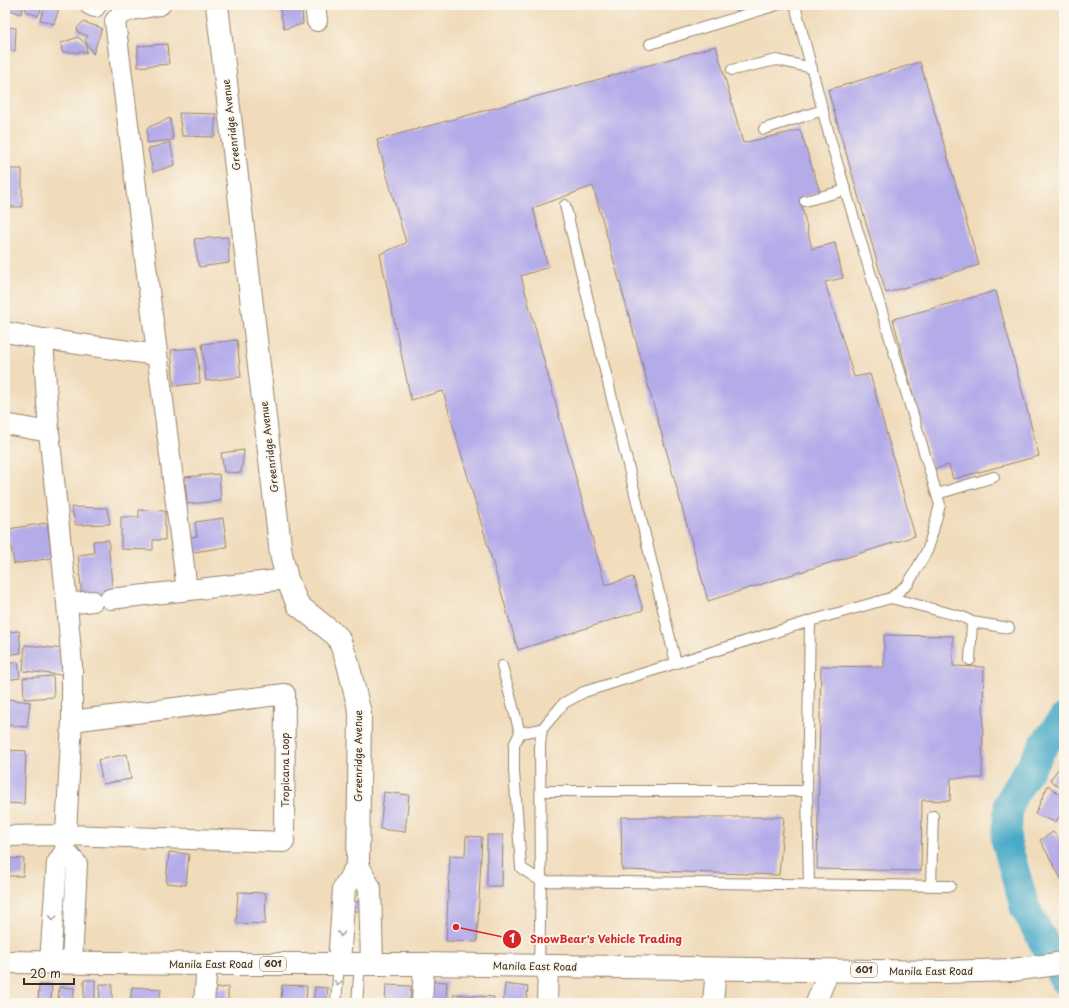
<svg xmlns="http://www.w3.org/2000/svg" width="1069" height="1008" font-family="'Playpen Sans',sans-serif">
	<rect width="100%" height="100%" fill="#fbf7ec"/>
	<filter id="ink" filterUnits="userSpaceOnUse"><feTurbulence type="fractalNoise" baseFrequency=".025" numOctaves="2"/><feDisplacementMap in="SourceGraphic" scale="8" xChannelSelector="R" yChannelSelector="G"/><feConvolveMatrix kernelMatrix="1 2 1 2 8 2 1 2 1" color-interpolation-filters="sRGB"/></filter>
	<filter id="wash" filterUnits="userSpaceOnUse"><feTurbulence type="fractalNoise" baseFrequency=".012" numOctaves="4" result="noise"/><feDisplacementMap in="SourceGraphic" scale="16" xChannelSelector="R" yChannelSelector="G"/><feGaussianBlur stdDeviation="0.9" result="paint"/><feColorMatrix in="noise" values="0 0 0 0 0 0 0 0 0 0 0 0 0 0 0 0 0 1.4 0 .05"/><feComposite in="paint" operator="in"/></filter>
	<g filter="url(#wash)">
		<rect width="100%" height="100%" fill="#f0dcbb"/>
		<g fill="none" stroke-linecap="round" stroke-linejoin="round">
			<path stroke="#49aac8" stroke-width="30" d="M1064 718 1044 745 1009 802 1006 841 1025 908 1064 979"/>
		</g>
		<g id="blocks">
			<path fill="#b4abe9" d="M7 5H24L21 14 5 8Z
				M27 5H43L38 16 25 11Z
				M45 5H60L54 24 40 20Z
				M279 5H302L303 24 284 29Z
				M83 22 102 28 93 54 85 40 88 36 78 32 77 28Z
				M5 27 16 28 15 51 5 50Z
				M78 37 86 44 87 52H62L61 43Z
				M167 44 169 64 138 67V46Z
				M716 46 743 143 800 130 820 192 800 198 812 249 835 243 843 278 825 282 854 377 870 374 915 536 708 601 593 186 533 208 548 267 521 276 605 585 633 577 643 610 518 650 443 391 411 400 380 254 406 243 377 140 575 86Z
				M920 62 979 265 886 293 828 90Z
				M179 113 216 114 214 137 182 136Z
				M170 118 173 140 147 143V128Z
				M170 142 175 165 153 172 148 149Z
				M5 169H22V207H5Z
				M228 237 229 263 199 267 194 239Z
				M996 291 1039 456 953 479 949 465 933 469 893 319Z
				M237 340 241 377 206 381 202 344Z
				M197 348 200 383 174 386 171 350Z
				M244 450 241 473 224 472 221 453Z
				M219 474 221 501 187 504 185 477Z
				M71 507 107 508 110 524 76 525Z
				M139 510 165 511V540H153V550L121 549V517H139Z
				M223 518 227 547 187 553 185 538 197 536 195 522Z
				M47 523 52 558 14 564 8 529Z
				M109 540V552L113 595 82 598 78 555 94 553 93 541Z
				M19 631 21 653 7 655 5 632Z
				M884 635 953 636V666L984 667 982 778H951L950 801 922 800 921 871 817 869 821 666 884 667Z
				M25 645 64 649 62 675 23 671Z
				M18 662 20 678 5 680V664Z
				M53 676 54 697 24 699 23 678Z
				M5 699 30 702 27 727 5 725Z
				M5 750 26 751 24 804 5 803Z
				M127 754 131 779 103 784 98 760Z
				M1064 761V791L1050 780Z
				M1048 785 1064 799V811L1055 822 1035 814Z
				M384 792 409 795 405 832 380 829Z
				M621 817H784L779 875 622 870Z
				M1053 832 1064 844V884L1040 840Z
				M487 835H503L502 886H487Z
				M466 836 482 837 477 942 446 941 450 855 465 856Z
				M169 852 189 854 186 885 166 883Z
				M5 858 24 859 23 876H5Z
				M238 892 266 893 265 924 236 923Z
				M350 902H360V911H350Z
				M84 980H95V1003H84Z
				M426 981 447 982 446 1003H425Z
				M100 984H112V1003H99Z
				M505 984 528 987 526 1003H503Z
				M39 985H52L51 1003H38Z
				M282 985 307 986 306 1003H281Z
				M386 985 411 986 410 1003H385Z
				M59 987 74 988 73 1002 58 1001Z
				M132 987 161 989 159 1003H130Z
				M228 987V1003H210V989Z
				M315 987 328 988 326 1003H313Z
				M454 994 494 997 493 1003H453Z"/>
		</g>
	</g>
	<g filter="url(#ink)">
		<use href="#blocks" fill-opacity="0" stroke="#96836c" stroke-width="1"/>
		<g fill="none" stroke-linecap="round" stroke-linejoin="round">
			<defs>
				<path id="service" d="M650 44 777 5
					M732 70 777 60 812 68
					M764 129 823 110
					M805 201 846 190
					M565 205 676 663
					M937 494 994 477
					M891 598 963 617 972 622 970 660
					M972 622 1009 628
					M502 666 520 733
					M542 729 520 733 514 745V771L521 868 541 881 950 886
					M541 791H807
					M809 885 807 791 810 621
					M931 886 933 816
					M539 965 541 881 540 745 542 729 564 703 584 692 810 621 891 598 908 584 928 549 940 505 831 142 795 5
					M336 1003 339 963
					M357 1003 360 964"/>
				<path id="minor" d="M90 5 95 7
					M160 5 132 10 121 14 115 21 187 590
					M315 5 317 21
					M5 332 43 339 157 355
					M43 339 49 432 67 604 72 666V721L65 851 57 863 50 962
					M5 424 49 432
					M110 599 287 579
					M67 604 93 601
					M5 836 66 835 284 842 285 694 72 721
					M65 851 77 864 72 962
					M204 1003 207 964
					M422 1003 424 964
					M547 1003 548 966
					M713 1003 716 969
					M816 1003 829 970"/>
				<path id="tertiary" d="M217 5 281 554 287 579 298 605 338 637 347 660 360 713 358 865 370 889 372 964
					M339 963 344 888 358 865"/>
				<path id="primary" d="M5 962 207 964H424L943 972 1012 970 1064 963"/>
			</defs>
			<use href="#service" stroke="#96836c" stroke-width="12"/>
			<use href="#minor" stroke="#96836c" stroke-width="22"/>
			<use href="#tertiary" stroke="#96836c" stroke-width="24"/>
			<use href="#primary" stroke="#96836c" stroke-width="24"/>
			<use href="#service" stroke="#fff" stroke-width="10"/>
			<use href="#minor" stroke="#fff" stroke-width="20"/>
			<use href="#tertiary" stroke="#fff" stroke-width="22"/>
			<use href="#primary" stroke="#fff" stroke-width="22"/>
		</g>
		<defs><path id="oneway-chevron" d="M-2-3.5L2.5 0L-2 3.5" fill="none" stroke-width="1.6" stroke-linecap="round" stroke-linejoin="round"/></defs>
		<g stroke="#a79f9a">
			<use href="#oneway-chevron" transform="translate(53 918) rotate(93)"/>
			<use href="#oneway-chevron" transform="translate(341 934) rotate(94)"/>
			<use href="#oneway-chevron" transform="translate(338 983) rotate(94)"/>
		</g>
	</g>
	<g text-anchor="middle" stroke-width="3.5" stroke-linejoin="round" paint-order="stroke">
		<g fill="#fbf7ec" stroke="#75685c" stroke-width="1">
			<rect x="260" y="957" width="26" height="14" rx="3"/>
			<rect x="851" y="963" width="26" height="14" rx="3"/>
		</g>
		<g font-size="9" font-weight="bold" fill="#3b2a1e">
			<text x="273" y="967">601</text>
			<text x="864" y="973">601</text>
		</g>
		<g font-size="10" fill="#3b2a1e" stroke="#fbf7ec">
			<text transform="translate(231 125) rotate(-97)" y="4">Greenridge Avenue</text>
			<text transform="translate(269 447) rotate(-97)" y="4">Greenridge Avenue</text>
			<text transform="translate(358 756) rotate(-90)" y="4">Greenridge Avenue</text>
			<text transform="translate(285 770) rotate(-90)" y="4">Tropicana Loop</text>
			<text x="211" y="968">Manila East Road</text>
			<text transform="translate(535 966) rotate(1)" y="4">Manila East Road</text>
			<text x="931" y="975">Manila East Road</text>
		</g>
	</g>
	<path fill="none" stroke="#d62828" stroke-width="1.5" d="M456 927L512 939"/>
	<g fill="#d62828" stroke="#fbf7ec" stroke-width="1.5">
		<circle cx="456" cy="927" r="4"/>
		<circle cx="512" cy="939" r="10"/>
	</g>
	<g font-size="12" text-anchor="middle" font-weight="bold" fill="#fff">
		<text x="512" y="943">1</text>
	</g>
	<g font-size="11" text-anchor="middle" font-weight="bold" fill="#d62828" stroke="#fbf7ec" stroke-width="3.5" stroke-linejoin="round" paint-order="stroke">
		<text x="606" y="943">SnowBear's Vehicle Trading</text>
	</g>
	<rect width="1069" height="1008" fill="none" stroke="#fbf7ec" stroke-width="20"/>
	<path d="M24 978v6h50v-6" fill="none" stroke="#3b2a1e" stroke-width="2"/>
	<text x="30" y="978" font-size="12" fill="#3b2a1e" stroke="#fbf7ec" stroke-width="3" paint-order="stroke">20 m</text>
</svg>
